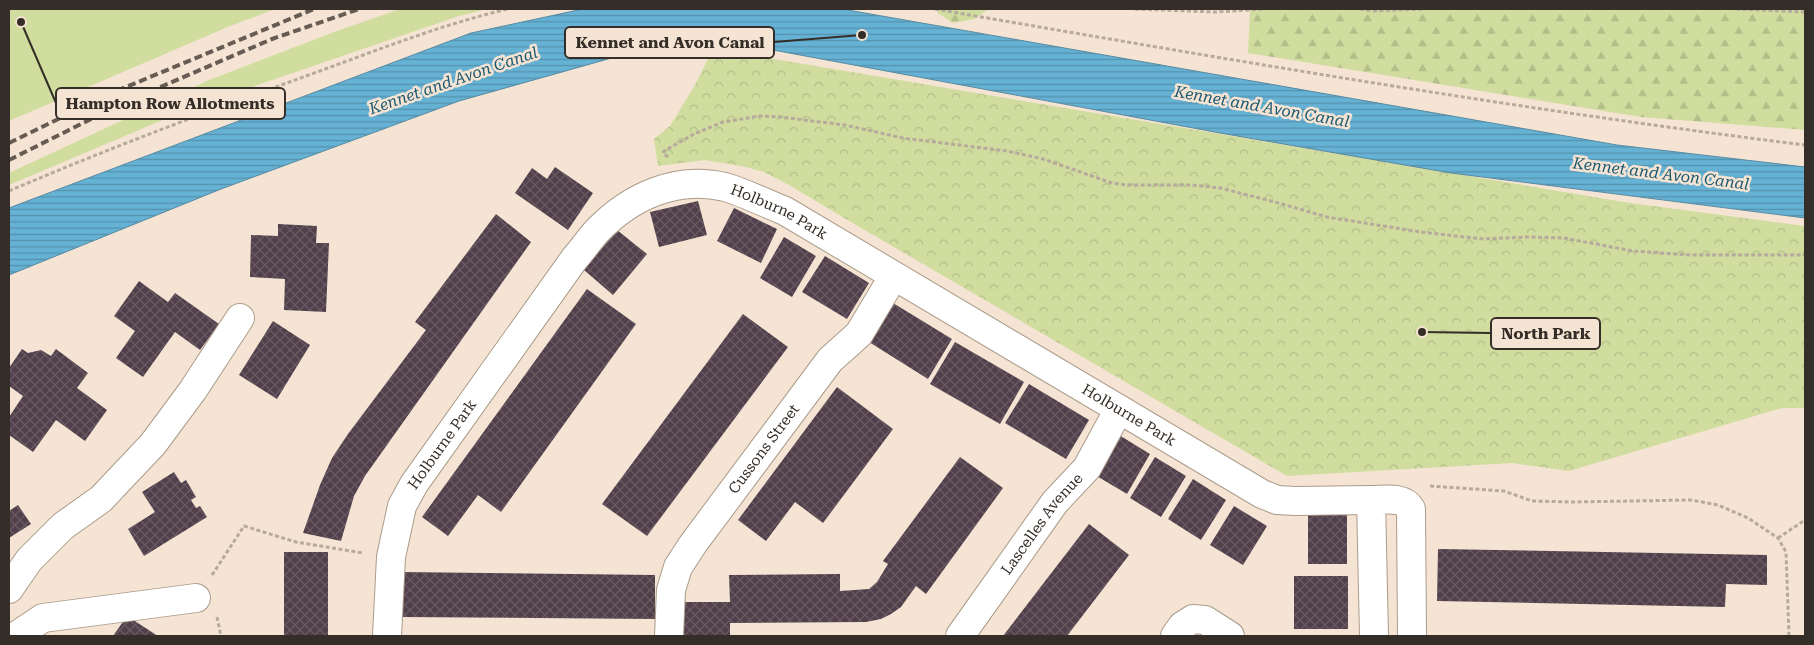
<svg xmlns="http://www.w3.org/2000/svg" width="1814" height="645" font-family="'Roboto Serif',serif">
	<defs>
		<pattern id="forest-firs" width="22" height="20" patternUnits="userSpaceOnUse" patternTransform="scale(1.25)"><rect width="22" height="20" fill="#d0dd9f"/><path d="M5 1l3.5 6h-7zM16 11l3.5 6h-7z" fill="#b3be89"/></pattern>
		<pattern id="park-crowns" width="20" height="18" patternUnits="userSpaceOnUse" patternTransform="scale(1.25)"><rect width="20" height="18" fill="#d0dd9f"/><path d="M2 6a3 3 0 1 1 6 0M12 15a3 3 0 1 1 6 0" fill="none" stroke="#b3be89"/></pattern>
		<pattern id="water-rules" width="6" height="5" patternUnits="userSpaceOnUse" patternTransform="scale(1.25)"><rect width="6" height="5" fill="#65b2d5"/><path d="M0 2.5h6" fill="none" stroke="#5491ad"/></pattern>
		<pattern id="building-cross-hatch" width="8" height="8" patternUnits="userSpaceOnUse" patternTransform="scale(1.25)"><rect width="8" height="8" fill="#51404b"/><path d="M0 0l8 8M0 8l8-8" fill="none" stroke="#685a62"/></pattern>
	</defs>
	<rect width="100%" height="100%" fill="#f5e4d3"/>
	<path fill="#d0dd9f" d="M9 9H275L230 26 9 121Z
		M400 9H487L459 16 191 108 9 185V173L209 80 334 32Z"/>
	<path fill="url(#forest-firs)" d="M937 9H989L974 19 953 23 938 13Z
		M1250 9H1805V130L1641 117 1248 53Z"/>
	<path fill="url(#park-crowns)" d="M710 55 774 59 1630 203 1805 226V408H1782L1569 471 1512 463 1287 476 856 225 789 185 764 172 746 167 705 160 658 166 654 139 670 126 695 85Z"/>
	<path fill="url(#water-rules)" stroke="#578aa1" d="M583 9H842L1617 145 1805 167V218L1451 173 1220 133 773 50 702 47 640 50 459 101 221 189 9 275V208L471 33Z"/>
	<path fill="url(#building-cross-hatch)" d="M555 167 593 193 568 230 515 193 532 168 547 179Z
		M698 201 707 235 659 247 650 212Z
		M734 208 777 229 761 263 717 241Z
		M496 214 531 242 365 476 354 496 341 541 303 533 320 485 332 458 348 434 426 330 415 322Z
		M278 224 317 226 316 243H329L326 312 284 310 285 279 250 277 251 235 278 236Z
		M617 230 647 254 613 295 584 270Z
		M784 237 816 256 792 297 760 278Z
		M825 256 869 283 847 319 802 292Z
		M139 281 168 302 175 293 219 324 200 350 175 332 143 377 116 358 135 331 114 316Z
		M587 289 636 324 501 512 478 495 448 536 422 517Z
		M893 303 952 339 928 379 869 342Z
		M743 314 788 347 647 536 602 504Z
		M273 321 310 345 277 399 239 375Z
		M955 342 1024 382 1000 424 930 384Z
		M22 349 28 353 41 350 51 356 56 349 88 373 77 388 107 410 85 441 56 420 33 452 9 435V417L23 396 9 386V368Z
		M1029 384 1089 420 1066 459 1005 423Z
		M837 387 893 429 823 523 795 502 766 541 738 520Z
		M1119 435 1150 454 1127 494 1095 475Z
		M960 457 1003 488 926 594 916 586 901 607 891 614 881 619 866 622 730 623V636H677V602H730L729 575 840 574V591L869 589 877 582 888 564 883 561Z
		M1155 457 1186 476 1161 517 1130 498Z
		M174 472 181 483 186 480 196 497 191 500 196 508 200 506 207 517 144 556 128 529 155 512 142 492Z
		M1193 479 1226 500 1201 540 1168 519Z
		M18 505 31 524 9 538V511Z
		M1234 506 1267 526 1243 565 1210 545Z
		M1308 514H1347V564H1308Z
		M1089 524 1129 555 1067 636H1003Z
		M1438 549 1767 555V585L1726 584 1725 607 1437 601Z
		M284 552H328V636H284Z
		M402 572 655 575V619L401 617Z
		M1294 576H1348V629H1294Z
		M127 616 158 636H113Z"/>
	<g fill="none" stroke-linecap="round" stroke-linejoin="round">
		<defs>
			<g id="minor">
				<path d="M9 589 29 560 63 526 101 499 153 444 193 390 240 318"/>
				<path d="M16 636 43 618 196 598"/>
				<path id="s1" d="M387 636 391 557 402 506 414 484 575 258C582 250 589 240 597 231 630 197 676 175 725 187 745 193 765 203 785 211L1262 494 1277 500 1295 501 1371 500"/>
				<path id="s2" d="M669 636 671 590 678 567 693 544 830 360 859 334 893 277"/>
				<path id="s3" d="M960 636 1055 502 1087 468 1119 409"/>
				<path d="M1175 636 1182 626 1193 619 1205 620 1230 636"/>
				<path d="M1374 636 1371 500C1384 500 1404 496 1411 509L1412 636"/>
			</g>
		</defs>
		<use href="#minor" stroke="#aa9b8a" stroke-width="30"/>
		<path stroke="#b7a99c" stroke-width="3" stroke-dasharray="4 2.5" stroke-linecap="butt" d="M935 9C1225 59 1514 109 1805 145
			M1135 9 1216 12 1264 9
			M1360 9 1374 11 1423 9
			M1736 9 1805 12
			M668 157 663 153 664 151 694 134 723 122 760 116 780 117 845 125 903 138 1007 151 1043 159 1112 183 1126 185H1192L1220 188 1275 202 1327 217 1421 232 1483 239 1527 237 1564 238 1633 251 1689 255H1805
			M9 191C107 149 206 112 306 76 373 52 439 25 508 9
			M1430 486 1504 491 1532 501 1571 502 1691 500 1718 505 1748 518 1778 538 1786 552 1789 636
			M1778 538 1805 520
			M212 575 244 526 296 542 363 553
			M217 617 221 636"/>
		<use href="#minor" stroke="#fff" stroke-width="28"/>
		<path stroke="#665c53" stroke-width="4" stroke-dasharray="8 4" stroke-linecap="butt" d="M9 143 114 92 314 9
			M9 160 121 104 272 39 359 9"/>
	</g>
	<g text-anchor="middle" stroke-width="5" stroke-linejoin="round" paint-order="stroke">
		<g font-size="15" fill="#352e28" stroke="#f5e4d3">
			<text dy="5" stroke="none"><textPath href="#s1" startOffset="670">Holburne Park</textPath></text>
			<text dy="5" stroke="none"><textPath href="#s1" startOffset="1075">Holburne Park</textPath></text>
			<text dy="5" stroke="none"><textPath href="#s1" startOffset="205">Holburne Park</textPath></text>
			<text dy="5" stroke="none"><textPath href="#s2" startOffset="216">Cussons Street</textPath></text>
			<text dy="5" stroke="none"><textPath href="#s3" startOffset="139">Lascelles Avenue</textPath></text>
		</g>
		<g font-size="16" font-style="italic" fill="#1b5971" stroke="#f5e4d3">
			<text transform="translate(453 80) rotate(-19)" y="6">Kennet and Avon Canal</text>
			<text transform="translate(1262 106) rotate(10)" y="6">Kennet and Avon Canal</text>
			<text transform="translate(1661 173) rotate(7)" y="6">Kennet and Avon Canal</text>
		</g>
	</g>
	<path fill="none" stroke="#352e28" stroke-width="2" d="M862 35L774 42M21 22L56 103M1422 332L1491 333"/>
	<g fill="#352e28" stroke="#f5e4d3" stroke-width="2">
		<circle cx="862" cy="35" r="5"/>
		<circle cx="21" cy="22" r="5"/>
		<circle cx="1422" cy="332" r="5"/>
	</g>
	<g fill="#f5e4d3" stroke="#352e28" stroke-width="2">
		<rect x="565" y="27" width="209" height="31" rx="5"/>
		<rect x="56" y="88" width="229" height="31" rx="5"/>
		<rect x="1491" y="318" width="109" height="31" rx="5"/>
	</g>
	<g font-size="16" text-anchor="middle" font-weight="bold" fill="#352e28">
		<text x="670" y="48">Kennet and Avon Canal</text>
		<text x="170" y="109">Hampton Row Allotments</text>
		<text x="1546" y="339">North Park</text>
	</g>
	<rect width="1814" height="645" fill="none" stroke="#352e28" stroke-width="20"/>
</svg>
